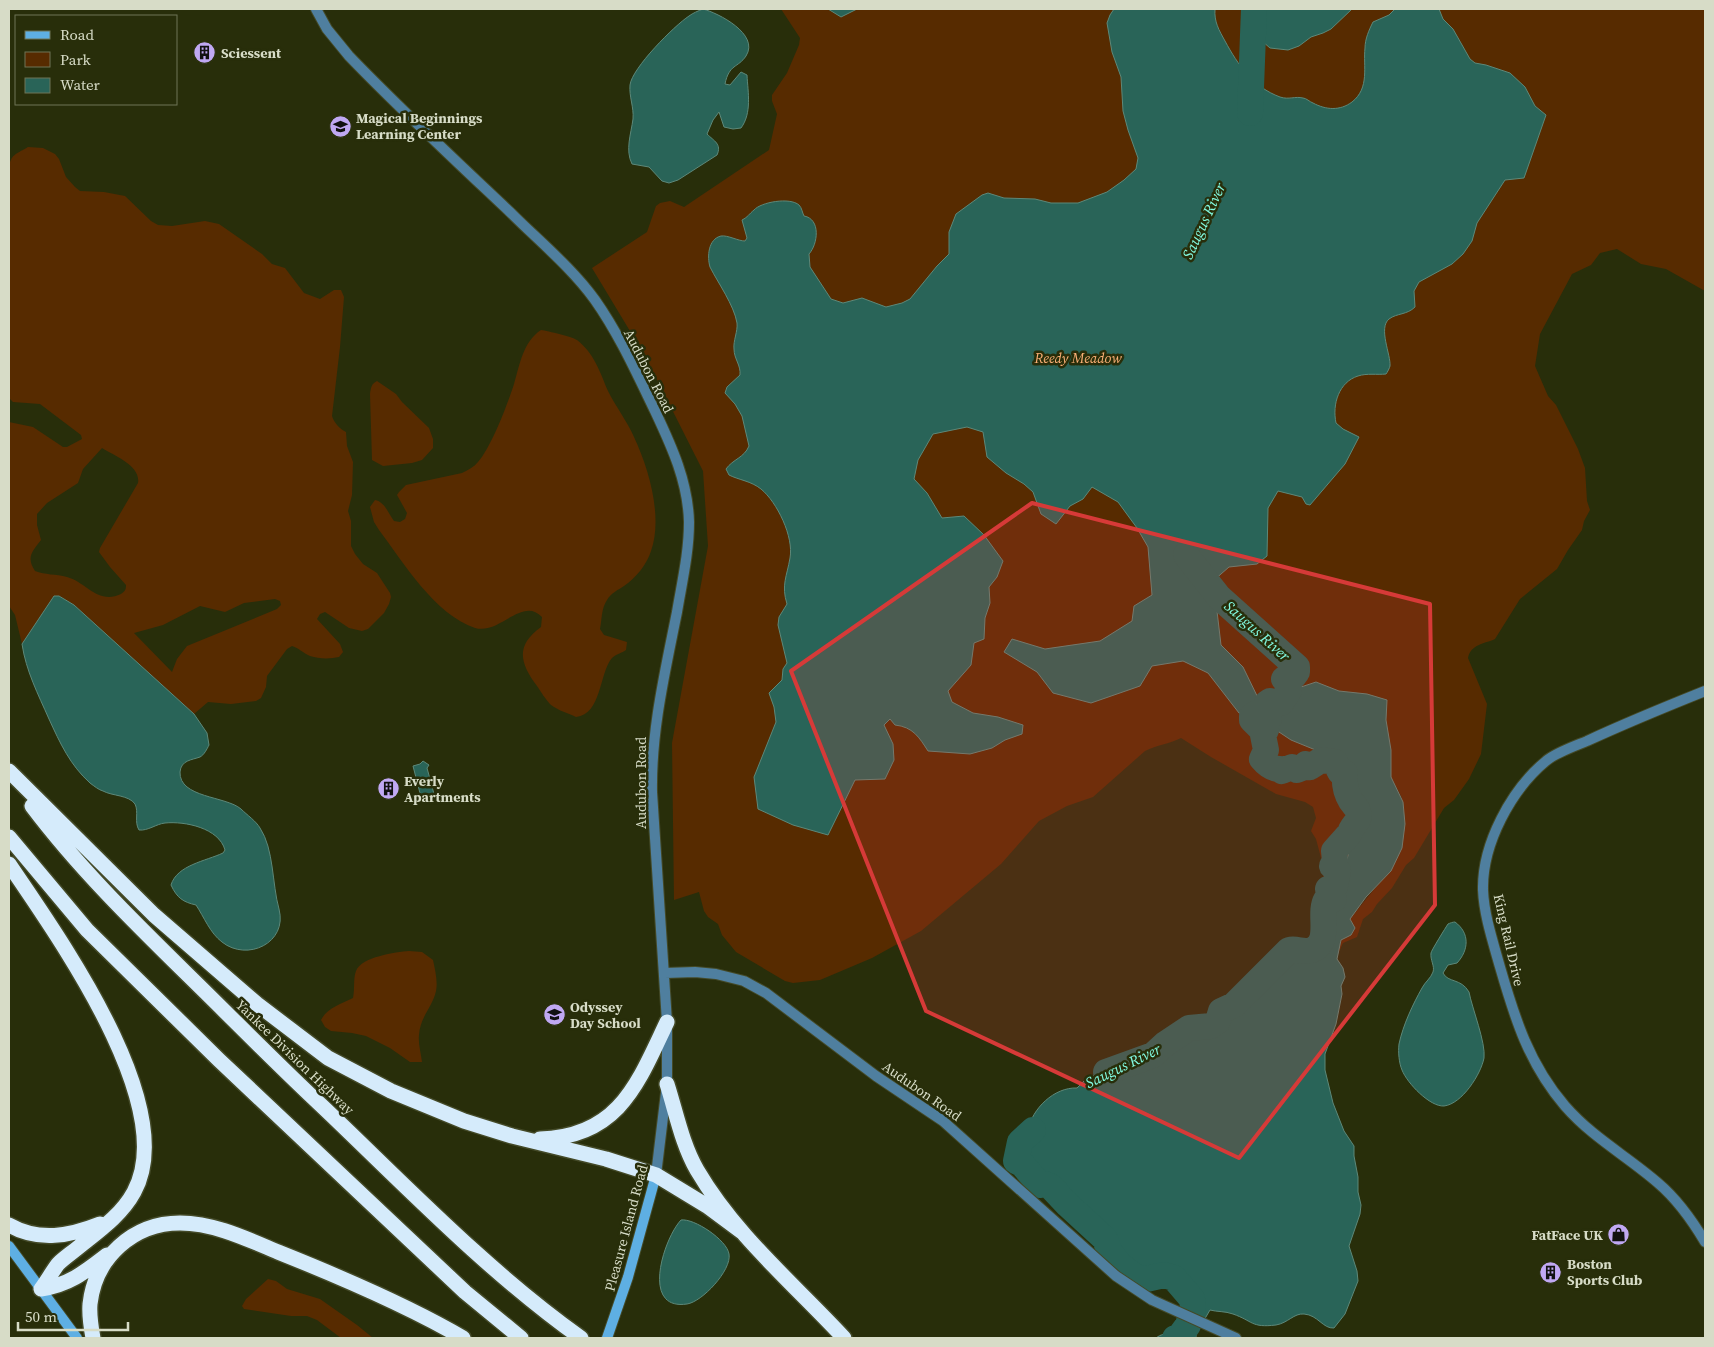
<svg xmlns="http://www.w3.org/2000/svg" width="1714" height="1347" font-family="'Source Serif 4',serif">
	<rect width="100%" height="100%" fill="#282e0a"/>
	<path fill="#572b00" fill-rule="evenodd" d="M781 9H1705V291L1666 269 1641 264 1617 249 1600 253 1591 265 1572 274 1540 334 1535 366 1548 396 1556 405 1578 449 1585 468 1587 501 1590 510 1584 521 1582 530 1568 550 1557 569 1520 599 1495 639C1484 644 1471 644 1468 658L1487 704 1481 754 1469 779 1454 800 1444 808 1414 858 1406 865 1392 888 1377 904 1372 912 1363 919 1357 937 1343 943 1338 954 1341 940 1351 935 1350 919 1380 882 1402 798 1391 777V766L1367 694 1339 691 1316 682 1292 690 1261 704 1220 688 1239 713 1264 722 1291 740 1318 751 1335 763 1349 794 1356 817 1343 879 1333 902 1323 919 1334 931 1320 950 1316 951C1325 941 1329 925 1313 920L1321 902 1324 869 1316 839 1311 831 1316 818 1313 807 1305 802 1276 794 1211 757 1181 738C1169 744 1157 745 1145 751L1093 797 1067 806 1039 821 1001 864 921 931 872 958 820 980 793 983 785 981 736 952 722 935 718 924 708 917 704 911 699 892 674 900 672 743 708 546 703 471 645 356 592 268 647 232 656 206 660 203 670 201 684 207 769 150 777 114 772 101V95L787 73 799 45 800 38Z
		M28 147 43 148 55 154 59 159 66 177 75 187 80 191 104 192 125 196 151 221 158 225 172 226 205 221 219 224 262 254 272 264 285 268 304 293 320 299 334 290H341L344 297 340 347 332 416C334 423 340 429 346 432L347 446 353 462 352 495 348 511 351 521V546L355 554 363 564 377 573 390 593 391 597 389 604 384 613 368 629 362 631 349 628 325 612 320 614 317 619 340 644 343 652 339 657C330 659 319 659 310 656 303 653 299 648 292 646L287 649 267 676 266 687 261 698 256 701 231 704 208 702 194 714 74 605 59 596H54L22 644 15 615 9 606V422L33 427 63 447H67L82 439 81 435 40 404 13 402 9 398V166C12 153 17 154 28 147ZM102 448C115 456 141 466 138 483L100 548 99 552 110 567 126 585C126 590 125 591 121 594 98 605 86 582 67 577 56 574 45 575 35 571 26 557 32 552 41 540L37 525V514L47 503 78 483 83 469ZM275 599 280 601 281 605 277 609 187 646 177 659 172 672 134 633 163 625 200 606 225 612 244 603Z
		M541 330C548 331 573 337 577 340 594 353 600 372 608 391 616 407 627 421 634 437 649 469 663 517 651 551 647 564 636 578 624 586 618 590 611 593 607 600 601 609 602 620 600 629L604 635 627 642 626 650C622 653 616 654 612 658 599 673 602 714 576 717 568 713 559 711 551 705 546 700 541 692 537 686 520 663 515 646 541 627L542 617C522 596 500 635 475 628 435 615 403 562 379 530L374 522 370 507 375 500C385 502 388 513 394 521L400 522 405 519 407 513 397 495 399 492 406 485 462 473C468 470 474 467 478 462 491 448 508 403 514 384 520 364 523 342 541 330Z
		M377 381 396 394 402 402 429 428 433 439V448L422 460 412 463 383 466 372 460 370 394C371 388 371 384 377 381Z
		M409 951 422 952 433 960C435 970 438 981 436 991 433 1006 420 1017 419 1035 418 1044 421 1053 422 1062H410L390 1048 366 1036 352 1033 331 1031 325 1027 321 1020C327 1008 341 1004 353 998 355 989 353 979 356 971 361 957 396 952 409 951Z
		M268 1279 276 1281 287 1289 320 1299 357 1325 373 1338H341L317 1320 307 1316H291L244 1309 242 1306 246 1299Z"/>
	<path fill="#296458" stroke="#5d8879" d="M703 9C718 13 760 34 746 56 738 68 729 64 725 84L730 85 741 72 747 75C748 93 752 113 741 128L733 129 724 127 719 112 713 120 707 134C714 141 722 144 717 155L678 180 669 183 662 181 649 167 632 164C625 150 631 134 633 119 634 107 629 97 630 85 632 68 674 26 689 16 693 13 698 11 703 9Z
		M828 9H857L841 17Z
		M1114 9H1215C1214 22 1219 30 1225 41 1238 65 1253 87 1280 97 1289 100 1295 96 1303 98 1306 98 1310 102 1313 103 1326 110 1340 111 1352 102 1370 88 1363 66 1365 48 1365 39 1369 30 1373 22L1389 15 1395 9H1439L1443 19 1453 29 1470 59 1475 63 1486 65 1510 73 1525 87 1535 106 1546 115 1524 178 1505 180 1477 223 1472 241 1463 254 1452 264 1419 282 1414 291 1415 307C1407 315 1397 313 1389 319 1378 328 1391 355 1390 366 1390 367 1387 373 1386 374 1377 375 1367 373 1358 376 1339 382 1332 404 1336 423L1343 429 1359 437 1345 464 1310 505 1306 504 1302 497 1278 491 1268 508 1267 556 1257 564 1229 567 1205 588 1217 611 1221 645 1243 667 1261 704 1292 690 1316 682 1339 691 1367 694 1387 700 1386 720 1391 750V777L1403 802 1405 824 1402 848 1391 871 1366 897 1350 919 1355 928 1351 935 1341 940 1337 959 1343 968 1345 977 1341 986 1342 994 1336 1024 1325 1054V1070L1333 1103 1344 1131 1354 1146V1156L1358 1177V1192L1361 1205 1360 1214 1349 1246 1357 1271 1358 1281 1345 1314 1334 1328C1323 1329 1318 1315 1304 1314 1294 1313 1288 1323 1276 1325 1251 1328 1253 1321 1233 1314 1225 1311 1217 1312 1210 1310L1196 1334V1338H1156C1161 1334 1165 1334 1171 1333 1184 1332 1187 1313 1191 1303L1181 1298 1175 1289 1161 1286 1110 1251 1088 1229 1076 1221 1067 1209 1044 1183 1016 1160C1014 1142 1015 1141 1028 1130 1032 1109 1054 1087 1077 1088L1084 1081 1129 1056C1143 1062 1145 1063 1159 1056L1207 1024 1213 1017 1236 1008 1257 989 1275 975 1299 946 1316 951 1320 949 1333 931 1323 919V911L1333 902 1343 879 1356 817 1349 794 1335 763 1318 751 1291 740 1264 722 1239 713 1208 673 1183 661 1152 666 1140 686 1091 703 1053 693 1037 672 1004 652 1012 639 1045 649 1100 641 1132 621 1134 606 1152 595 1148 547 1137 528 1118 502 1092 487 1083 499 1070 506 1056 524 1041 514 1033 492 1024 484 1006 473 987 457 983 432 967 427 933 434 918 460 914 479 927 493 942 518 964 516 984 535 1003 561 997 577 989 587 990 603 985 618 984 639 974 643 971 665 948 691 952 702 973 713 998 717 1023 725 1022 734 1005 740 992 748 970 754 928 751C919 737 913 727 895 725L890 719 884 725 893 744 894 760 885 779 855 780 828 835 793 825 758 809 754 777 776 722 774 707 769 693 782 680 783 669 787 663 778 625 779 617 787 604C781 585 787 576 790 558 794 537 777 502 761 489 751 481 739 480 729 475L726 469C733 459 744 458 749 446L742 416 735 404 725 393 727 387 740 375C741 365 734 359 734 349 733 341 738 331 737 323 734 305 718 283 710 267 707 257 708 239 721 236 728 235 738 241 745 241L747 238 742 220C748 217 749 214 754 210 761 202 790 197 799 205 802 208 802 212 804 216 821 219 818 244 809 254L810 267 831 299 843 303 862 298 886 307 902 303 910 299 937 266 949 254V232L956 214 982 195 988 193 1004 198 1035 199 1051 203H1078L1107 192 1124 180 1136 169 1138 158 1128 130 1123 111 1121 77 1112 52 1107 23 1110 15Z
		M1246 9H1352L1331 29 1323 33 1311 37 1299 46 1288 50 1270 48 1262 41 1246 15Z
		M54 596H59L74 605 194 714 207 733 209 745C207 749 204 755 200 757 192 760 181 760 180 772 179 798 226 796 241 809 247 815 256 821 260 828 274 849 272 884 279 909 288 943 247 962 222 942 210 933 204 917 196 905 183 902 177 898 171 885 177 865 206 861 223 853L225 850C219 828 185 821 165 823 156 824 148 831 139 830 134 822 139 812 135 804 129 795 112 796 103 791 99 790 94 786 90 783 70 765 60 743 49 719 38 694 26 671 22 644Z
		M423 761 429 765 427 768 434 794 421 797 413 766 420 764Z
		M1455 922C1470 933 1469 950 1457 963L1448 965 1443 973C1448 983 1461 978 1469 992 1472 1008 1486 1043 1484 1058 1481 1074 1462 1104 1444 1106 1430 1107 1407 1083 1402 1070 1399 1063 1398 1052 1399 1044 1403 1025 1413 1004 1422 988 1425 982 1431 978 1433 972 1435 966 1430 960 1431 953 1431 951 1446 927 1448 924 1450 923 1453 922 1455 922Z
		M681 1220C694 1218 727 1240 729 1254 732 1270 702 1302 687 1304 640 1311 664 1238 681 1220Z"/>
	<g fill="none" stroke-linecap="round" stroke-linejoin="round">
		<path stroke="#296458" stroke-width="26" d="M1250 113 1254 9
			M1106 1072 1153 1055 1165 1044 1189 1028 1211 1026 1218 1021 1221 1011 1234 1005 1289 950C1297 948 1303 953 1312 950 1332 942 1318 914 1326 900L1334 899 1328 889 1335 886 1338 871 1332 866 1335 861 1334 851 1350 833C1351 825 1362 821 1358 812 1357 808 1353 804 1351 801 1346 793 1344 783 1345 773L1340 772 1335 762 1321 760 1310 767 1306 764 1302 768 1297 770 1292 767 1282 771 1280 769C1272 769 1267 765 1262 759L1266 750 1263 735 1266 730 1264 727H1259L1252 720V716L1255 714 1258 719 1265 720 1269 719 1267 703 1270 701 1281 703 1289 690V681L1284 679 1287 677 1294 676 1297 672V667L1219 597 1186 555
			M1033 1130 1020 1142 1016 1161 1022 1164 1040 1185 1045 1184 1051 1187 1068 1205 1105 1239 1109 1251 1120 1265 1133 1275 1142 1280 1164 1275 1174 1278 1192 1299 1193 1308 1188 1325 1180 1336 1175 1338"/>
		<defs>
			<path id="street" d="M316 9 327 29 349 56C401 110 456 161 511 213 539 241 572 268 595 300 619 334 637 374 655 411 672 447 688 482 689 522 689 553 682 582 677 612 665 672 651 731 652 792L667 1022V1084L656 1175
				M1705 691C1665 707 1626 723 1587 741 1575 746 1555 753 1546 761 1511 790 1482 844 1483 890 1484 915 1493 942 1500 967 1515 1019 1529 1064 1565 1106 1593 1138 1627 1156 1658 1183 1678 1200 1692 1220 1705 1242
				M665 973 695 972 716 974 744 981 766 993 876 1076 943 1121 1116 1276 1152 1300 1236 1338"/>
			<path id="secondary" d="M9 1246 77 1338
				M607 1338 628 1277 656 1175"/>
			<path id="highway" d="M9 771 154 915 257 1004 328 1058 391 1091 464 1121 512 1136 606 1159 656 1175 707 1206 742 1232
				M32 806C78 867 133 921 188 975 233 1019 277 1064 323 1107 406 1186 487 1271 581 1338
				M9 837 87 930 219 1060 465 1292 521 1338
				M9 864C56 934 181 1106 134 1192 121 1216 97 1232 75 1250 70 1254 63 1259 58 1264 52 1272 47 1281 41 1289
				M667 1084C676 1112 682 1144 697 1170 735 1235 794 1284 844 1338
				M540 1139C619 1137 638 1083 667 1022
				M9 1225C39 1242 70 1236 100 1224
				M41 1289C69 1285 85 1272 107 1255
				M93 1338C91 1327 89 1316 90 1304 95 1258 133 1223 180 1223 214 1223 247 1239 278 1252 338 1276 407 1305 463 1338"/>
		</defs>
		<use href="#street" stroke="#444a28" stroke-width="12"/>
		<use href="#secondary" stroke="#444a28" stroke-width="12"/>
		<use href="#highway" stroke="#444a28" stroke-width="18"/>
		<use href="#street" stroke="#4f7f9f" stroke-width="10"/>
		<use href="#secondary" stroke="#5eafe3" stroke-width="10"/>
		<use href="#highway" stroke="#d5ebfb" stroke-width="15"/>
	</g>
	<path fill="#d63a38" fill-opacity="0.2" stroke="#d63a38" stroke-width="4" stroke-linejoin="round" d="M1032 503 1430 604 1435 905 1239 1158 926 1011 791 671Z"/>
	<defs>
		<symbol id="building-disc" viewBox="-11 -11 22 22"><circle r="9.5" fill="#c0a8f3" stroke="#282e0a"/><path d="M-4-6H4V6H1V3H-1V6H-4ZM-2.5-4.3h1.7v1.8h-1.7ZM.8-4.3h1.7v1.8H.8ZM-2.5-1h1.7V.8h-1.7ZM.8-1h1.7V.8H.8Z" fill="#111"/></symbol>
		<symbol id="school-disc" viewBox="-11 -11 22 22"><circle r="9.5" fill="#c0a8f3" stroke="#282e0a"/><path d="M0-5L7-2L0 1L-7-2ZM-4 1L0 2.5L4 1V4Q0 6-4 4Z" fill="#111"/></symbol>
		<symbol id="shop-disc" viewBox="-11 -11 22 22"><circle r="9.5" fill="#c0a8f3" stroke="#282e0a"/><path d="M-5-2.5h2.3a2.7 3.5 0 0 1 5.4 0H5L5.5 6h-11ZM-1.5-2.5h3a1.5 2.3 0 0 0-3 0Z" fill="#111"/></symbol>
	</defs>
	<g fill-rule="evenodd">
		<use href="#building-disc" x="192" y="40" width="25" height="25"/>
		<use href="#school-disc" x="328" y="114" width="25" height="25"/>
		<use href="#building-disc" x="376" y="776" width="25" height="25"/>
		<use href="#school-disc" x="542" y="1002" width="25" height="25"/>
		<use href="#shop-disc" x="1606" y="1222" width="25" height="25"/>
		<use href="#building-disc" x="1538" y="1260" width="25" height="25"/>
	</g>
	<g text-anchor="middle" stroke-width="5" stroke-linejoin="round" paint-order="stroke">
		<g font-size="14" font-weight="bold" fill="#d7dcc7" stroke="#282e0a" text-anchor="start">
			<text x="221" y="58">Sciessent</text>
			<text x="356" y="123">Magical Beginnings<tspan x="356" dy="16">Learning Center</tspan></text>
			<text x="404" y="786">Everly<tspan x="404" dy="16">Apartments</tspan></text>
			<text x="570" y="1012">Odyssey<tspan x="570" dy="16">Day School</tspan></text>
			<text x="1603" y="1240" text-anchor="end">FatFace UK</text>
			<text x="1567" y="1269">Boston<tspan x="1567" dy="16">Sports Club</tspan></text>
		</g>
		<g font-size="14" font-style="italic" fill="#fab076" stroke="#282e0a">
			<text x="1078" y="363">Reedy Meadow</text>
		</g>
		<g font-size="14" fill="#d7dcc7" stroke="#282e0a">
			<text transform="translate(649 371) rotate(63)" y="5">Audubon Road</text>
			<text transform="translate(641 783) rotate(-90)" y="5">Audubon Road</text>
			<text transform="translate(1509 940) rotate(77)" y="5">King Rail Drive</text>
			<text transform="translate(295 1057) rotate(44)" y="5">Yankee Division Highway</text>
			<text transform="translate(922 1091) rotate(35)" y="5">Audubon Road</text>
			<text transform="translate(626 1228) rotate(-75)" y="5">Pleasure Island Road</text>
		</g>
		<g font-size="15" font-style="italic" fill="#82fae1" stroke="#282e0a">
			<text transform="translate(1204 221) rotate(-65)" y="5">Saugus River</text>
			<text transform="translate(1257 631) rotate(42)" y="5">Saugus River</text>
			<text transform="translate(1123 1066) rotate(-26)" y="5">Saugus River</text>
		</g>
	</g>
	<rect width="1714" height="1347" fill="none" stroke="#d7dcc7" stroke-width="20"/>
	<rect x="15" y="15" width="162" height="90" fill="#282e0a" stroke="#6e7456"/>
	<rect x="25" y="31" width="25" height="8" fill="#5eafe3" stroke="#6e7456"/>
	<text x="60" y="40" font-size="15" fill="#d7dcc7">Road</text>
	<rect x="25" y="52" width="25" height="15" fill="#572b00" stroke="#6e7456"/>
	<text x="60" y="65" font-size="15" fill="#d7dcc7">Park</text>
	<rect x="25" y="78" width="25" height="15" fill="#296458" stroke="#6e7456"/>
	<text x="60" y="90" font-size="15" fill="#d7dcc7">Water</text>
	<path d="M18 1322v8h110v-8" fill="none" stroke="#d7dcc7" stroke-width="2.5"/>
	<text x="25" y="1322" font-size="15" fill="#d7dcc7" stroke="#282e0a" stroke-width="4" paint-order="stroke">50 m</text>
</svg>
